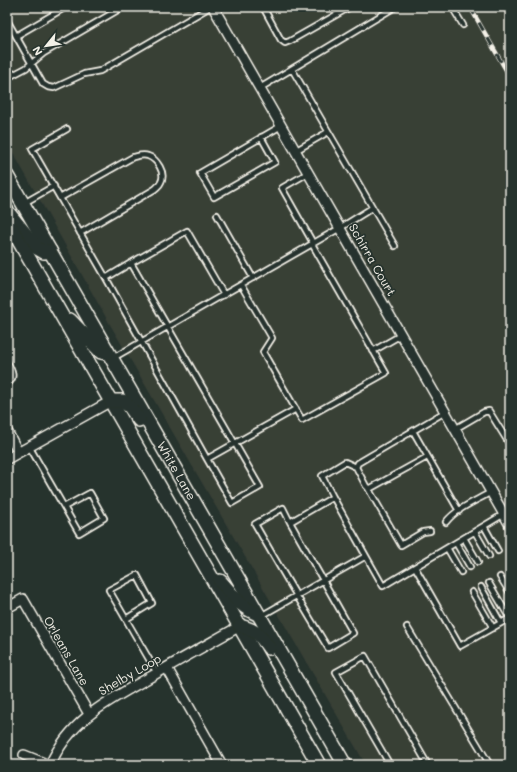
<svg xmlns="http://www.w3.org/2000/svg" width="517" height="772" font-family="Mali,sans-serif">
	<rect width="100%" height="100%" fill="#26332d"/>
	<filter id="ink" filterUnits="userSpaceOnUse"><feTurbulence type="fractalNoise" baseFrequency=".025" numOctaves="2"/><feDisplacementMap in="SourceGraphic" scale="8" xChannelSelector="R" yChannelSelector="G"/><feConvolveMatrix kernelMatrix="1 2 1 2 8 2 1 2 1" color-interpolation-filters="sRGB"/></filter>
	<g filter="url(#ink)">
		<path fill="#383f36" d="M7 7H510V765H366L108 321 7 142Z"/>
		<g fill="none" stroke-linecap="round" stroke-linejoin="round">
			<defs>
				<path id="lane" d="M263 7 281 40 285 43 290 41 350 7
					M452 7 463 25
					M7 20 43 84 48 87 54 88 84 74 100 71 107 67 210 7
					M16 36 66 7
					M292 69 395 246
					M7 78 26 68 44 53 123 7
					M260 88 395 7
					M67 129 32 149 106 278
					M261 137 275 162 214 197 200 173 281 126
					M295 151 328 132
					M308 173 282 188 313 243
					M60 198 133 157C138 156 143 154 148 156 157 159 166 173 161 182 160 185 157 187 155 189L80 233
					M24 203 54 186
					M217 215 253 278
					M131 263 187 231 224 295
					M241 285 272 338 263 352 302 420 386 373 312 244
					M373 351 401 335
					M113 358 340 228 372 208
					M7 362C11 369 17 378 7 384
					M455 429 484 412 489 411 510 445
					M413 431 459 511
					M29 446 79 533 104 518 90 493 64 507
					M427 457 371 488H368L366 486 356 467 358 463 445 412
					M207 459 106 278 131 263 260 487 232 503 207 459 296 409
					M368 488 401 545 423 532 430 531
					M333 497 322 476 345 462 356 467
					M446 522C457 508 476 501 491 492
					M484 526 498 551
					M475 532 489 556
					M464 538 478 562
					M456 543 470 567
					M447 548 461 572
					M366 556 383 586 504 514
					M415 567 460 646 510 618
					M500 577 510 593
					M489 583 510 619
					M481 587 501 623
					M472 592 493 628
					M261 616C296 596 331 576 366 556L333 497 290 522 283 508 255 524C279 566 303 607 328 648L353 633 290 522
					M126 619 152 603 137 575 109 590 157 673
					M407 627 490 765
					M390 765 336 672 365 656 428 765"/>
				<path id="street" d="M213 7 510 525
					M7 431 18 452
					M7 459 111 401
					M7 608 23 599 89 714
					M167 668 222 765
					M24 755 49 765
					M50 765C71 718 110 700 152 676 181 659 210 643 240 626"/>
				<g id="secondary">
					<path id="s1" d="M7 176 345 765"/>
					<path d="M7 211 37 248 44 252 50 251"/>
					<path d="M7 220 319 765"/>
					<path d="M70 320 101 352 106 353"/>
					<path d="M111 401H123L130 407 139 420"/>
					<path d="M220 581C232 594 241 608 258 614"/>
					<path d="M240 626C257 631 259 634 269 648"/>
				</g>
			</defs>
			<use href="#lane" stroke="#f4f1e8" stroke-width="8"/>
			<use href="#street" stroke="#f4f1e8" stroke-width="12"/>
			<use href="#secondary" stroke="#f4f1e8" stroke-width="16"/>
			<use href="#lane" stroke="#26332d" stroke-width="4.5"/>
			<use href="#street" stroke="#26332d" stroke-width="9"/>
			<use href="#secondary" stroke="#26332d" stroke-width="13"/>
			<defs>
				<path id="rail" d="M470 7 510 77"/>
			</defs>
			<use href="#rail" stroke="#f4f1e8" stroke-width="4.5"/>
			<use href="#rail" stroke="#26332d" stroke-width="3" stroke-dasharray="9" stroke-linecap="butt"/>
		</g>
	</g>
	<g text-anchor="middle" stroke-width="3.5" stroke-linejoin="round" paint-order="stroke">
		<g font-size="12" fill="#f4f1e8" stroke="#26332d">
			<text transform="translate(372 260) rotate(60)" y="4">Schirra Court</text>
			<text dy="4" stroke="none"><textPath href="#s1" startOffset="340">White Lane</textPath></text>
			<text transform="translate(66 651) rotate(60)" y="4">Orleans Lane</text>
			<text transform="translate(130 675) rotate(-30)" y="4">Shelby Loop</text>
		</g>
	</g>
	<rect width="517" height="772" fill="none" stroke="#26332d" stroke-width="24"/>
	<rect x="12" y="12" width="493" height="748" fill="none" stroke="#f4f1e8" stroke-width="1.5" filter="url(#ink)"/>
	<g transform="translate(46 46) rotate(240)" stroke="#26332d" stroke-width="3" paint-order="stroke">
	<path d="M0-3L7 15L0 10L-7 15Z" fill="#f4f1e8"/>
	<text y="-6" font-size="11" font-weight="bold" text-anchor="middle" fill="#f4f1e8">N</text>
	</g>
</svg>
